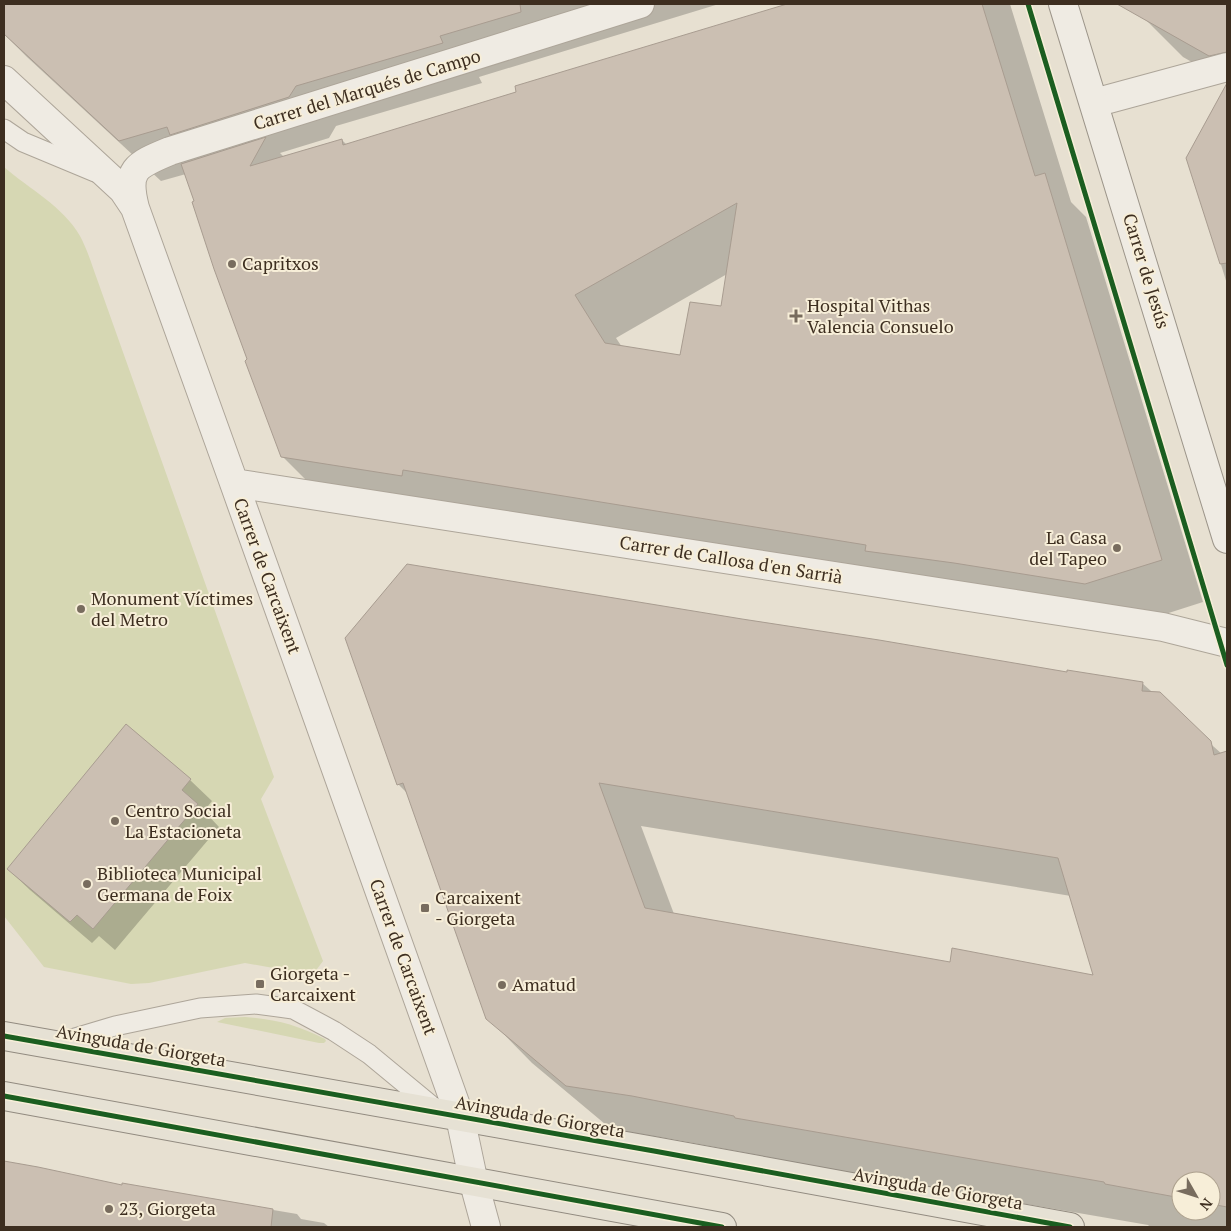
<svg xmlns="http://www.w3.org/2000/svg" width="1231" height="1231" font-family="'PT Serif',serif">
	<rect width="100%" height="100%" fill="#e7e0d1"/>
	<path fill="#d6d7b3" d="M4 167C29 189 63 206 80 236 87 249 92 265 97 279L274 777 261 799 323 961 314 973 307 974 245 963 149 983 131 984 44 967 4 916Z
		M245 1017C276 1019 297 1025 325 1039L326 1041 324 1043H319L217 1022 225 1018Z"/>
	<path fill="#0003" fill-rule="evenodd" d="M4 4H719L479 77 482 83 336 126 329 138 280 153 284 157 342 140 347 145 518 92 516 87 791 4H1010L1071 202 1086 217 1203 602 1128 626 324 498 282 456 186 174 161 181 27 57 4 34ZM727 274 722 308 681 356 622 347 616 338Z
		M1141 4H1227V82L1183 57 1145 19Z
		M1227 85V284L1188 158Z
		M347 638 1068 673 1142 683 1222 754H1224L1227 757V1227H1150L1148 1225 781 1162 778 1159 677 1140 611 1129 532 1063 488 1018 408 794 399 785ZM641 826 1071 896 1095 976 950 963 674 914ZM1181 1181H1211V1211H1181Z
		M190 780 212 801 204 811 219 827 115 950 99 936 92 943 30 890 8 869Z
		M4 1162 123 1186V1185L297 1214 301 1219 324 1223 329 1227H4Z"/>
	<path fill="#cbbfb2" stroke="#a89c90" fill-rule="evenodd" d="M4 4H520L521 12 440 36 443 43 296 86 289 97 170 135 167 127 119 141 4 34Z
		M787 4H982L1035 176 1045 173 1162 560 1085 584 954 563 865 551 866 545 403 470 402 476 281 457 245 361 247 359 214 269 192 202 194 201 181 164 266 137 250 166 342 139 343 145 516 92 515 86ZM737 203 721 306 690 302 680 355 605 343 575 295Z
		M1117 4H1227V52L1209 56Z
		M1227 83V263L1220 264 1186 158Z
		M407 564 742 619 879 640 1067 672V670L1143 682 1142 691 1160 692 1211 741 1214 755 1227 751V1207L1211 1204V1181H1181V1198L1105 1184 1104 1182 735 1118 734 1116 632 1096 566 1086 486 1019 403 783 397 785 345 638ZM599 783 1058 858 1093 975 952 948 950 962 645 908Z
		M126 724 191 779 182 790 198 804 93 929 77 915 70 922 7 869Z
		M4 1161 38 1167 122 1185V1183L273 1209 271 1227H4Z"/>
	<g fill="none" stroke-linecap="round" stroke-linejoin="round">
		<defs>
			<path id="service" d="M4 129 23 142 95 172
				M58 1043 115 1026 200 1008 256 1004 293 1009 334 1031 369 1054 438 1111"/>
			<path id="minor" d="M4 80 123 190 135 208 234 483 460 1117 474 1183 486 1227
				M1094 103 1227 67
				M135 208C125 169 136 165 170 151L640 4
				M234 483 1163 627 1227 643"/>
			<path id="secondary" d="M1063 4 1227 539"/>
			<path id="primary" d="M4 1036 654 1151 1070 1227
				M4 1096 722 1227"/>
		</defs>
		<use href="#service" stroke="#ada599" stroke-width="21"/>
		<use href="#minor" stroke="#ada599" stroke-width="30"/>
		<use href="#secondary" stroke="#9c958a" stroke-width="30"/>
		<use href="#primary" stroke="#928b80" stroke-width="30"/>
		<use href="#service" stroke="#efebe3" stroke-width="19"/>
		<use href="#minor" stroke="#efebe3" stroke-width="28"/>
		<use href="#secondary" stroke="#efebe3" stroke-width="28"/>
		<use href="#primary" stroke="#e6e1d4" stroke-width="28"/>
		<defs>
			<path id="cycleway" d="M1028 4 1227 665
				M4 1036 654 1151 1070 1227
				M4 1096 722 1227"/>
		</defs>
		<use href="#cycleway" stroke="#f7eed8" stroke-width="8"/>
		<use href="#cycleway" stroke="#1b5e20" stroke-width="5"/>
	</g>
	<g fill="#786c5e" stroke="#f7eed8" stroke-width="2">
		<circle cx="232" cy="264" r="5"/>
		<path d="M793.5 308.5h5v5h5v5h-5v5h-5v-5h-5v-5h5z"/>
		<circle cx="1117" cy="548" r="5"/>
		<circle cx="81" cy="609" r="5"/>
		<circle cx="115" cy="821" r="5"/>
		<circle cx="87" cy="884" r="5"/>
		<rect x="420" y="903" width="10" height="10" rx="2.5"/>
		<rect x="255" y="979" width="10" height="10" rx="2.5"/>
		<circle cx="502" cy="985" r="5"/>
		<circle cx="109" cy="1209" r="5"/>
	</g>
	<g text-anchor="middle" stroke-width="4" stroke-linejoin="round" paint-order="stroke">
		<g font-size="18" fill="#3d2e20" stroke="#f7eed8">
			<text transform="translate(367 90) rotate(-17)" y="6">Carrer del Marqués de Campo</text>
			<text transform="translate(1146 271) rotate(73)" y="6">Carrer de Jesús</text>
			<text transform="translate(731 560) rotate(9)" y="6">Carrer de Callosa d'en Sarrià</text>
			<text transform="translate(267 576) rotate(70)" y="6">Carrer de Carcaixent</text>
			<text transform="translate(403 957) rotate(70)" y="6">Carrer de Carcaixent</text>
			<text transform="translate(141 1046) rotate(10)" y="6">Avinguda de Giorgeta</text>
			<text transform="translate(540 1117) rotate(10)" y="6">Avinguda de Giorgeta</text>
			<text transform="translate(938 1189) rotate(10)" y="6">Avinguda de Giorgeta</text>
		</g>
		<g font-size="18" fill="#3d2e20" stroke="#f7eed8" text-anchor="start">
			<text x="242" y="270">Capritxos</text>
			<text x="807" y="312">Hospital Vithas<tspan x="807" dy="21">Valencia Consuelo</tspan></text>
			<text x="1107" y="544" text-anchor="end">La Casa<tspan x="1107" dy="21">del Tapeo</tspan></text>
			<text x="91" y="605">Monument Víctimes<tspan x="91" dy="21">del Metro</tspan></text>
			<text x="125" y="817">Centro Social<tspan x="125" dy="21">La Estacioneta</tspan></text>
			<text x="97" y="880">Biblioteca Municipal<tspan x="97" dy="21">Germana de Foix</tspan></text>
			<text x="435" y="904">Carcaixent<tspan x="435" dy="21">- Giorgeta</tspan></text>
			<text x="270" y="980">Giorgeta -<tspan x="270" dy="21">Carcaixent</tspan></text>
			<text x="512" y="991">Amatud</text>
			<text x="119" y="1215">23, Giorgeta</text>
		</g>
	</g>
	<rect width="1231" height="1231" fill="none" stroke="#3d2e20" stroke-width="10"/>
	<g transform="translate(1196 1196) rotate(129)"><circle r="24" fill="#f7eed8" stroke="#ada18e"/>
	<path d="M0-4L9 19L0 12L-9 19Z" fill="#786c5e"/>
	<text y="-8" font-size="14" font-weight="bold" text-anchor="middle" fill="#3d2e20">N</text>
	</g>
</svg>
